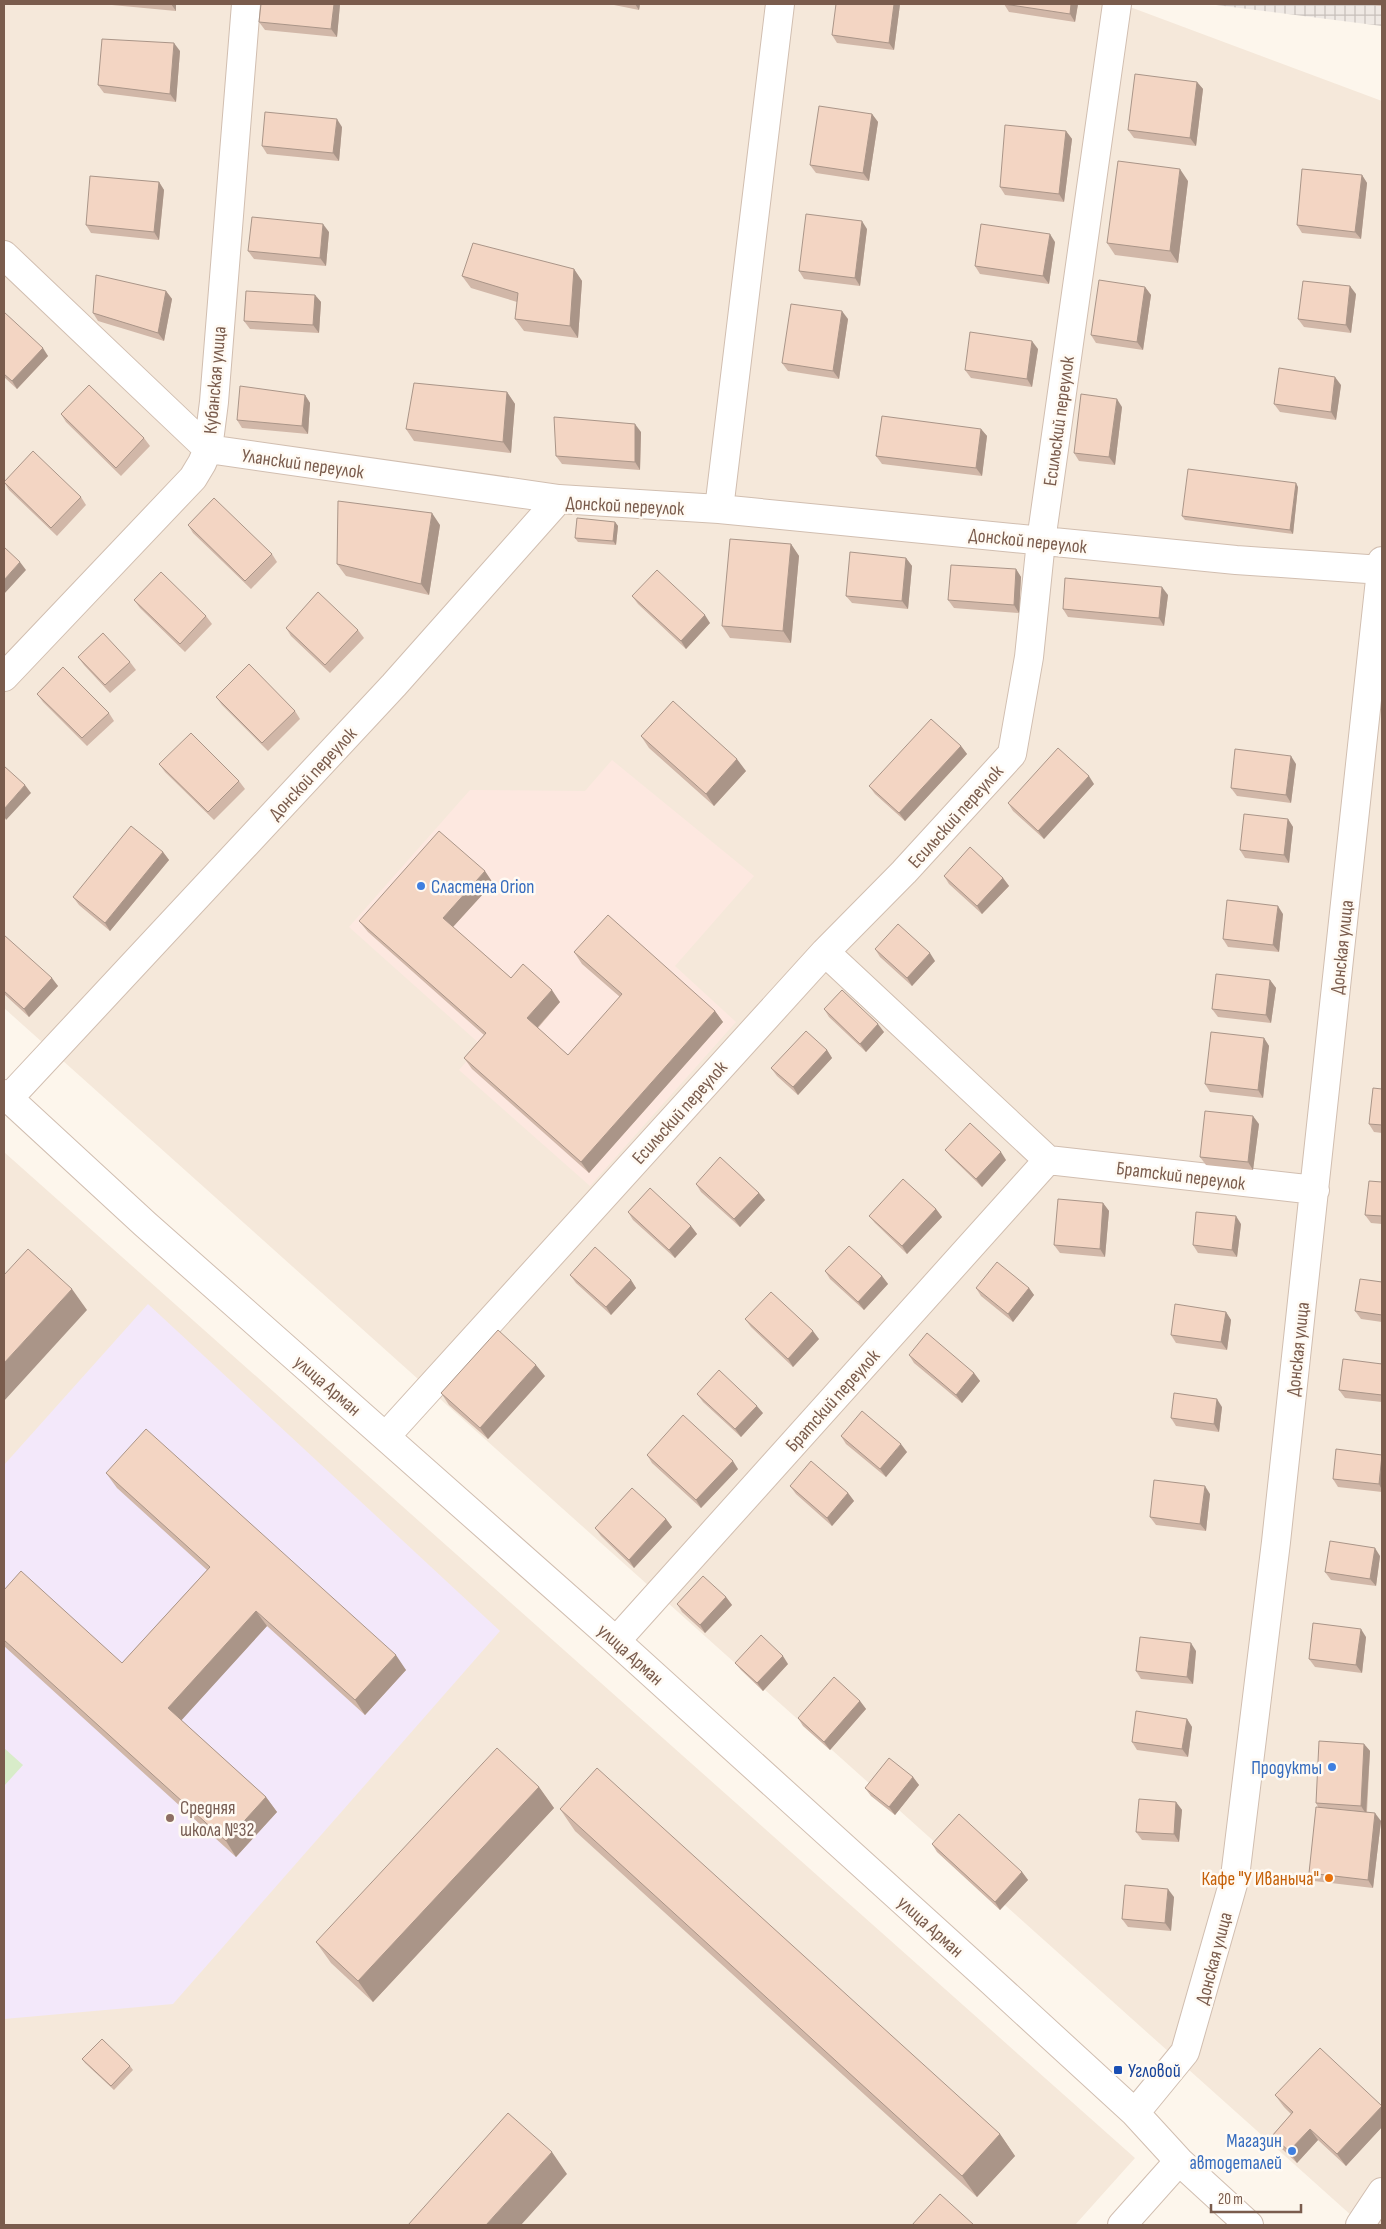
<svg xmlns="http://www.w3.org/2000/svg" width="1386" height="2229" font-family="'Sofia Sans Condensed',sans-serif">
	<defs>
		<pattern id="industrial-grid" width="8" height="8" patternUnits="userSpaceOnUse" patternTransform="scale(1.25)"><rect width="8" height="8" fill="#efe9e4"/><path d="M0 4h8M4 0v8" fill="none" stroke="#c7c0bb"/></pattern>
	</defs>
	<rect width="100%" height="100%" fill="#fdf6ec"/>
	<path fill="#f5e8da" d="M4 4H1122L1382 101V2225H1362L4 1008Z
		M4 1152 1135 2158 1075 2225H4Z"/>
	<path fill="#fde8e0" d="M612 760 754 876 675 966 736 1022 590 1186 459 1070 481 1045 349 927 470 790 585 791Z"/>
	<path fill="url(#industrial-grid)" d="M1208 4H1382V26Z"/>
	<path fill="#f3e8fa" d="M148 1304 500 1631 173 2004 4 2019V1465Z"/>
	<path fill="#d8ecc9" d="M4 1748 23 1765 4 1786Z"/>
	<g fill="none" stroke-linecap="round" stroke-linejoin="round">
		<defs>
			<path id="minor" d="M4 255 208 449 559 499
				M719 509 780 4
				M4 677 193 478 202 463 208 449 214 402 246 4
				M4 1094 145 1224 616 1641 990 1980 1135 2113 1179 2161 1249 2225
				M9 1098 394 685 559 499 719 509 1236 560 1382 570
				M1048 1160 1315 1190
				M386 1436 825 952 904 872 1012 754 1029 657 1041 541 1117 4
				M616 1641 1048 1160 825 952
				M1135 2113 1185 2052 1235 1877 1276 1542 1382 561
				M1122 2225 1179 2161
				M1360 2225 1382 2192"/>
		</defs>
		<use href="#minor" stroke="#d1beb0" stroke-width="30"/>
		<use href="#minor" stroke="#fff" stroke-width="28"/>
	</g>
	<path fill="#d1b7a8" d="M112 4H176V11L112 5Z
		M340 4 337 37 265 30 259 22Z
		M609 4H640L639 10Z
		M900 4 894 50 837 43 832 35Z
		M1004 4H1078L1075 22 1009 12Z
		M1364 4H1382V6Z
		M180 51 176 102 104 93 98 85Z
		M1197 82 1203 89 1196 146 1134 138 1128 130Z
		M872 114 878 122 869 181 816 173 810 165Z
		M342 127 339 161 267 154 262 146Z
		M1066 131 1072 139 1064 202 1005 195 1000 187Z
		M1362 175 1367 183 1361 239 1302 233 1297 225Z
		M1188 181 1178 263 1115 255 1107 243Z
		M159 182 164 190 159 240 91 233 86 225Z
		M867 229 860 286 804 279 799 271Z
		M329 232 326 266 254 259 248 251Z
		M1055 242 1049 284 980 274 975 266Z
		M574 269 582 281 578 338 524 331 515 319 517 302 471 288 462 276Z
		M1145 287 1151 295 1143 350 1096 343 1091 335Z
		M166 291 172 299 164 341 98 321 93 313Z
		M1356 294 1351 333 1304 327 1298 319Z
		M315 295 321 302 319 333 250 329 244 321Z
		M4 312 48 356 17 389 4 377Z
		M848 319 839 379 788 371 782 363Z
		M1038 349 1032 387 971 378 965 370Z
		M1341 385 1336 420 1280 412 1274 404Z
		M507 392 515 404 511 453 414 441 406 429Z
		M305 395 310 403 308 434 242 428 237 420Z
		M1122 407 1115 465 1079 461 1074 453Z
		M61 414 144 438 150 446 121 476 66 422Z
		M981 429 987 436 982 476 882 464 876 456Z
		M641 432 640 470 562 464 556 456Z
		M4 482 81 497 86 505 57 536 9 490Z
		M1298 487 1293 534 1185 520 1182 516Z
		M615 522 618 526 616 545 578 542 575 538Z
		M188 525 272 554 277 562 251 589 193 533Z
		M440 525 429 595 346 576 337 564Z
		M791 544 799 556 791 643 730 638 722 626Z
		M906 558 912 566 908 609 852 603 846 596Z
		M1016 569 1021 577 1019 613 954 608 948 600Z
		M1168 595 1164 626 1068 617 1063 609Z
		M632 596 710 623 686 649 638 604Z
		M134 600 206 616 212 624 185 652 140 608Z
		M286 628 358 630 364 638 330 673 291 636Z
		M78 657 130 662 136 670 110 693 84 665Z
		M37 694 109 713 114 721 87 746 43 702Z
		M216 697 295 711 300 719 268 751 222 705Z
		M641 736 746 771 714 806 649 748Z
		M961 746 967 754 905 821 875 794 869 786Z
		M159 764 239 781 245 789 214 820 165 772Z
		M1296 764 1291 803 1237 796 1231 788Z
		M1094 784 1044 839 1013 811 1008 803Z
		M1288 819 1293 827 1289 863 1245 858 1240 850Z
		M163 852 169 860 110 931 79 905 73 897Z
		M944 876 1003 878 1009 886 982 914 949 884Z
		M493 883 453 927 511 978 560 1002 538 1028 568 1055 620 997 582 964 574 952 715 1011 723 1022 589 1173 472 1069 464 1058 484 1035 368 932 359 921Z
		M1283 914 1279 952 1228 947 1223 939Z
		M4 935 58 986 29 1017 4 994Z
		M875 949 935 961 912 986 880 957Z
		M1270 980 1276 988 1271 1023 1218 1017 1212 1009Z
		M824 1009 884 1032 866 1052 829 1017Z
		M1264 1038 1269 1046 1263 1098 1210 1092 1205 1084Z
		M827 1050 832 1058 798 1095 777 1076 771 1068Z
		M1382 1089V1133L1374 1132 1369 1124Z
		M1259 1124 1253 1170 1206 1165 1200 1157Z
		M945 1150 1006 1160 982 1187 951 1157Z
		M1382 1182V1224L1371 1223 1365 1215Z
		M696 1184 759 1193 765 1200 740 1227 701 1192Z
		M1103 1203 1109 1211 1105 1257 1060 1253 1054 1245Z
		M936 1209 942 1217 907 1254 875 1223 869 1216Z
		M628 1212 691 1226 697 1234 675 1258 633 1220Z
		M1241 1224 1237 1257 1198 1253 1193 1245Z
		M825 1271 882 1276 888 1284 864 1310 830 1279Z
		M570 1275 631 1280 636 1288 611 1315 576 1283Z
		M1382 1282V1322L1361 1319 1355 1311Z
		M976 1288H1029L1034 1295 1013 1322 981 1296Z
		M1226 1312 1231 1320 1227 1350 1176 1343 1171 1335Z
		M745 1319 819 1339 793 1367 751 1327Z
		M909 1355 974 1373 980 1381 962 1403 914 1363Z
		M1382 1364V1402L1345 1398 1339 1390Z
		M545 1376 488 1439 449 1405 441 1393Z
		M697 1394 763 1413 741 1437 703 1402Z
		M1222 1407 1219 1432 1176 1426 1171 1418Z
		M841 1436 907 1452 886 1477 846 1444Z
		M647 1455 738 1469 701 1508 652 1463Z
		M1382 1455V1492L1338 1487 1333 1479Z
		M106 1473 406 1670 365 1715 267 1626 181 1720 266 1797 277 1812 236 1857 4 1646V1590L122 1663 207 1570 117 1488Z
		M790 1486 848 1493 854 1501 832 1526 796 1494Z
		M1210 1494 1206 1531 1156 1525 1150 1517Z
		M666 1519 672 1527 634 1568 601 1536 595 1528Z
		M1380 1556 1376 1586 1331 1580 1325 1572Z
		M726 1597 732 1605 705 1633 682 1612 677 1604Z
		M1366 1637 1362 1673 1315 1667 1309 1659Z
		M1196 1651 1193 1684 1141 1679 1136 1671Z
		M735 1663 788 1664 763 1691 741 1670Z
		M860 1701 866 1709 830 1750 803 1726 798 1718Z
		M1187 1719 1192 1727 1188 1757 1137 1750 1132 1742Z
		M1364 1744 1370 1751 1367 1812 1381 1821 1373 1888 1314 1881 1309 1873 1318 1807 1316 1803Z
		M913 1777 919 1785 895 1815 871 1796 865 1788Z
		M539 1787 554 1808 373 2002 331 1963 316 1942Z
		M1176 1802 1182 1810 1179 1842 1142 1840 1136 1832Z
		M560 1809 1000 2134 1015 2156 977 2197 575 1831Z
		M932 1844 1022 1872 1028 1880 1000 1910 937 1852Z
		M1174 1897 1171 1931 1128 1927 1122 1919Z
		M82 2059 130 2066 133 2070 114 2090 85 2063Z
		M1275 2095 1382 2106V2127L1346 2166 1318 2140 1297 2163 1280 2147 1272 2136 1291 2114 1284 2107Z"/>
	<path fill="#aa9588" d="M171 4H176V11Z
		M334 4H340L337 37 331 29Z
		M635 4H640L639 10Z
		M894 4H900L894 50 889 43Z
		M1071 4H1078L1075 22 1070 14Z
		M174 43 180 51 176 102 170 94Z
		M1197 82 1203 89 1196 146 1190 138Z
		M872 114 878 122 869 181 863 173Z
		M337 119 342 127 339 161 333 153Z
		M1066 131 1072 139 1064 202 1059 194Z
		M1180 169 1188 181 1178 263 1170 251Z
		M1362 175 1367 183 1361 239 1355 232Z
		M159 182 164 190 159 240 154 232Z
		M862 221 867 229 860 286 855 278Z
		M323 224 329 232 326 266 320 258Z
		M1050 234 1055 242 1049 284 1043 276Z
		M574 269 582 281 578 338 570 326Z
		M1350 286 1356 294 1351 333 1346 325Z
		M1145 287 1151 295 1143 350 1137 342Z
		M166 291 172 299 164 341 158 333Z
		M315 295 321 302 319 333 313 325Z
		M842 311 848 319 839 379 833 371Z
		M1032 341 1038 349 1032 387 1027 379Z
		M43 348 48 356 17 389 12 381Z
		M1335 377 1341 385 1336 420 1331 412Z
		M507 392 515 404 511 453 503 442Z
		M305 395 310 403 308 434 302 426Z
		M1117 399 1122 407 1115 465 1109 457Z
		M635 424 641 432 640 470 635 462Z
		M981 429 987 436 982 476 976 468Z
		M1296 483 1298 487 1293 534 1290 530Z
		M432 513 440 525 429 595 421 584Z
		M615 522 618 526 616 545 613 541Z
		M791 544 799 556 791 643 783 631Z
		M906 558 912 566 908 609 902 601Z
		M20 562 26 570 4 594V580Z
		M1016 569 1021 577 1019 613 1014 605Z
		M1162 587 1168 595 1164 626 1159 618Z
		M705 615 710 623 686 649 681 641Z
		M961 746 967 754 905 821 899 813Z
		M1291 756 1296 764 1291 803 1286 795Z
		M737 759 746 771 714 806 706 794Z
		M1089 776 1094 784 1044 839 1038 831Z
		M25 785 31 793 6 820 4 816V809Z
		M1288 819 1293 827 1289 863 1284 855Z
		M163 852 169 860 110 931 105 923Z
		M485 871 493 883 451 929 443 918Z
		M1003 878 1009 886 982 914 977 906Z
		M1278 906 1283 914 1279 952 1273 945Z
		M930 953 935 961 912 986 907 978Z
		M52 978 58 986 29 1017 24 1009Z
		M1270 980 1276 988 1271 1023 1266 1015Z
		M552 990 560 1002 535 1030 527 1018Z
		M715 1011 723 1022 589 1173 581 1162Z
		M878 1024 884 1032 866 1052 860 1044Z
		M1264 1038 1269 1046 1263 1098 1258 1090Z
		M827 1050 832 1058 798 1095 793 1087Z
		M1253 1116 1259 1124 1253 1170 1248 1162Z
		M1001 1152 1006 1160 982 1187 976 1179Z
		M759 1193 765 1200 740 1227 734 1219Z
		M1103 1203 1109 1211 1105 1257 1100 1249Z
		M936 1209 942 1217 907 1254 902 1246Z
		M1236 1216 1241 1224 1237 1257 1232 1250Z
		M691 1226 697 1234 675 1258 669 1250Z
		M882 1276 888 1284 864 1310 858 1302Z
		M631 1280 636 1288 611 1315 606 1307Z
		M1029 1288 1034 1295 1013 1322 1008 1314Z
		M72 1289 87 1310 4 1401V1363Z
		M1226 1312 1231 1320 1227 1350 1221 1342Z
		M813 1331 819 1339 793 1367 788 1359Z
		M536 1365 545 1376 488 1439 480 1428Z
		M974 1373 980 1381 962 1403 956 1395Z
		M1217 1399 1222 1407 1219 1432 1214 1424Z
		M757 1406 763 1413 741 1437 735 1429Z
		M901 1444 907 1452 886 1477 880 1469Z
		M1382 1455V1490L1379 1484Z
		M733 1461 738 1469 701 1508 696 1500Z
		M1205 1486 1210 1494 1206 1531 1200 1524Z
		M848 1493 854 1501 832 1526 827 1518Z
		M666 1519 672 1527 634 1568 629 1560Z
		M1375 1548 1380 1556 1376 1586 1370 1579Z
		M726 1597 732 1605 705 1633 700 1625Z
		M256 1611 267 1626 179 1723 168 1708Z
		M1361 1629 1366 1637 1362 1673 1356 1665Z
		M1191 1643 1196 1651 1193 1684 1187 1677Z
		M396 1655 406 1670 365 1715 355 1700Z
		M783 1656 788 1664 763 1691 757 1683Z
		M860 1701 866 1709 830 1750 824 1742Z
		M1187 1719 1192 1727 1188 1757 1182 1749Z
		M1364 1744 1370 1751 1366 1814 1361 1806Z
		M913 1777 919 1785 895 1815 889 1807Z
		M539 1787 554 1808 373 2002 358 1981Z
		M266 1797 277 1812 236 1857 226 1841Z
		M1176 1802 1182 1810 1179 1842 1174 1834Z
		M1375 1813 1381 1821 1373 1888 1368 1880Z
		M1022 1872 1028 1880 1000 1910 995 1902Z
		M1168 1889 1174 1897 1171 1931 1165 1923Z
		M1382 2106V2127L1346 2166 1337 2154Z
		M1310 2129 1318 2140 1297 2163 1289 2151Z
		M1000 2134 1015 2156 977 2197 962 2176Z
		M552 2152 567 2174 521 2225H486Z"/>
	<path fill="#f3d5c3" stroke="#aa9588" d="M261 4H334L331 29 259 22Z
		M836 4H894L889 43 832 35Z
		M1004 4H1071L1070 14Z
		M102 39 174 43 170 94 98 85Z
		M1135 74 1197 82 1190 138 1128 130Z
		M819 106 872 114 863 173 810 165Z
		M265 112 337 119 333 153 262 146Z
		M1005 125 1066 131 1059 194 1000 187Z
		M1118 161 1180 169 1170 251 1107 243Z
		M1302 169 1362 175 1355 232 1297 225Z
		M90 176 159 182 154 232 86 225Z
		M806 214 862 221 855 278 799 271Z
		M252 217 323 224 320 258 248 251Z
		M981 224 1050 234 1043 276 975 266Z
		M473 243 574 269 570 326 515 319 518 293 462 276Z
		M96 275 166 291 158 333 93 313Z
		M1099 280 1145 287 1137 342 1091 335Z
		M1303 281 1350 286 1346 325 1298 319Z
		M246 291 315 295 313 325 244 321Z
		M791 304 842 311 833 371 782 363Z
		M4 312 43 348 12 381 4 374Z
		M970 332 1032 341 1027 379 965 370Z
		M1279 368 1335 377 1331 412 1274 404Z
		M414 383 507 392 503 442 406 429Z
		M89 385 144 438 116 468 61 414Z
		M240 386 305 395 302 426 237 420Z
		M1081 394 1117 399 1109 457 1074 453Z
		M882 416 981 429 976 468 876 456Z
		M554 417 635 424V462L556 456Z
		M33 451 81 497 51 528 4 482Z
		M1188 469 1296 483 1290 530 1182 516Z
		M214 498 272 554 245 581 188 525Z
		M338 501 432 513 421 584 337 564Z
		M577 518 615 522 613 541 575 538Z
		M730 539 791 544 783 631 722 626Z
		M4 547 20 562 4 580Z
		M850 552 906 558 902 601 846 596Z
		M951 565 1016 569 1014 605 948 600Z
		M657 570 705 615 681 641 632 596Z
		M161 572 206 616 180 644 134 600Z
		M1065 578 1162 587 1159 618 1063 609Z
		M318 592 358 630 325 665 286 628Z
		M103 633 130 662 105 685 78 657Z
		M249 664 295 711 262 743 216 697Z
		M63 667 109 713 82 738 37 694Z
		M673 701 737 759 706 794 641 736Z
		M931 719 961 746 899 813 869 786Z
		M191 733 239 781 208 812 159 764Z
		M1058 748 1089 776 1038 831 1008 803Z
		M1235 749 1291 756 1286 795 1231 788Z
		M4 766 25 785 4 809Z
		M1244 814 1288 819 1284 855 1240 850Z
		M131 826 163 852 105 923 73 897Z
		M439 831 485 871 443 918 511 978 523 964 552 990 527 1018 568 1055 622 994 574 952 608 915 715 1011 581 1162 464 1058 486 1033 359 921Z
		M970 847 1003 878 977 906 944 876Z
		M1227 900 1278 906 1273 945 1223 939Z
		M898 924 930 953 907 978 875 949Z
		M4 935 52 978 24 1009 4 991Z
		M1216 974 1270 980 1266 1015 1212 1009Z
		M842 990 878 1024 860 1044 824 1009Z
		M806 1031 827 1050 793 1087 771 1068Z
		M1211 1032 1264 1038 1258 1090 1205 1084Z
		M1373 1088 1382 1089V1125L1369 1124Z
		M1205 1111 1253 1116 1248 1162 1200 1157Z
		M970 1123 1001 1152 976 1179 945 1150Z
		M720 1157 759 1193 734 1219 696 1184Z
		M903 1179 936 1209 902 1246 869 1216Z
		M1369 1181 1382 1182V1216L1365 1215Z
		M650 1188 691 1226 669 1250 628 1212Z
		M1058 1199 1103 1203 1100 1249 1054 1245Z
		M1196 1212 1236 1216 1232 1250 1193 1245Z
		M849 1246 882 1276 858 1302 825 1271Z
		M595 1247 631 1280 606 1307 570 1275Z
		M28 1249 72 1289 4 1363V1275Z
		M997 1262 1029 1288 1008 1314 976 1288Z
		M1360 1279 1382 1282V1315L1355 1311Z
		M771 1292 813 1331 788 1359 745 1319Z
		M1175 1304 1226 1312 1221 1342 1171 1335Z
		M498 1330 536 1365 480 1428 441 1393Z
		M927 1333 974 1373 956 1395 909 1355Z
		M1343 1359 1382 1364V1395L1339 1390Z
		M719 1370 757 1406 735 1429 697 1394Z
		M1174 1393 1217 1399 1214 1424 1171 1418Z
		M862 1411 901 1444 880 1469 841 1436Z
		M683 1415 733 1461 696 1500 647 1455Z
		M146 1429 396 1655 355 1700 256 1611 168 1708 266 1797 226 1841 4 1640V1590L21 1571 122 1663 210 1567 106 1473Z
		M1336 1449 1382 1455 1379 1484 1333 1479Z
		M811 1461 848 1493 827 1518 790 1486Z
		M1154 1480 1205 1486 1200 1524 1150 1517Z
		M632 1488 666 1519 629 1560 595 1528Z
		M1330 1541 1375 1548 1370 1579 1325 1572Z
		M703 1576 726 1597 700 1625 677 1604Z
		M1313 1623 1361 1629 1356 1665 1309 1659Z
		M761 1635 783 1656 757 1683 735 1663Z
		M1140 1637 1191 1643 1187 1677 1136 1671Z
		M834 1677 860 1701 824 1742 798 1718Z
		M1136 1711 1187 1719 1182 1749 1132 1742Z
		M1319 1741 1364 1744 1361 1806 1316 1803Z
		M497 1748 539 1787 358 1981 316 1942Z
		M889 1758 913 1777 889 1807 865 1788Z
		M597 1768 1000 2134 962 2176 560 1809Z
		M1139 1799 1176 1802 1174 1834 1136 1832Z
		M1316 1807 1375 1813 1368 1880 1309 1873Z
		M959 1814 1022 1872 995 1902 932 1844Z
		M1125 1885 1168 1889 1165 1923 1122 1919Z
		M102 2039 130 2066 111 2086 82 2059Z
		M1320 2048 1382 2106 1337 2154 1310 2129 1289 2151 1272 2136 1293 2112 1275 2095Z
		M508 2113 552 2152 486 2225H408Z
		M940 2194 974 2225H912Z"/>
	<g fill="#3f7fe0" stroke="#fffaf3" stroke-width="2">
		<circle cx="421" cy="886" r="5"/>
		<circle cx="1332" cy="1767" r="5"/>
		<circle cx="1292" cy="2151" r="5"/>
	</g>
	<circle fill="#8d6e63" stroke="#fffaf3" stroke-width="2" cx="170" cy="1818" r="5"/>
	<circle fill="#e8710a" stroke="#fffaf3" stroke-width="2" cx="1329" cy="1878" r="5"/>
	<rect fill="#1a4fb4" stroke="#fffaf3" stroke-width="2" x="1113" y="2065" width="10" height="10" rx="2.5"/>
	<g text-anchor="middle" stroke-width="5" stroke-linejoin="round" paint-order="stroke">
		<g font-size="19" fill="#7a5c4d" stroke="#fffaf3">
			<text transform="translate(214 380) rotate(-85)" y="7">Кубанская улица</text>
			<text transform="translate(1058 421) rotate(-82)" y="7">Есильский переулок</text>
			<text transform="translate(303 463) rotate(8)" y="7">Уланский переулок</text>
			<text transform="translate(625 505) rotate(3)" y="7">Донской переулок</text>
			<text transform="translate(1028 540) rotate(6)" y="7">Донской переулок</text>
			<text transform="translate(312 773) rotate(-47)" y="7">Донской переулок</text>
			<text transform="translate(955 816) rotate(-48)" y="7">Есильский переулок</text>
			<text transform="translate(1341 947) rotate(-84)" y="7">Донская улица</text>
			<text transform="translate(679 1112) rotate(-48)" y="7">Есильский переулок</text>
			<text transform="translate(1181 1175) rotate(7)" y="7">Братский переулок</text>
			<text transform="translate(1297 1349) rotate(-84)" y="7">Донская улица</text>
			<text transform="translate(328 1385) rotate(41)" y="7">улица Арман</text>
			<text transform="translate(832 1400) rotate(-48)" y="7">Братский переулок</text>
			<text transform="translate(631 1654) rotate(42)" y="7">улица Арман</text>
			<text transform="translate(931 1926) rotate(42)" y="7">улица Арман</text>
			<text transform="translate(1213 1958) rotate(-75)" y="7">Донская улица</text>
		</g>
		<g font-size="19" fill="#366cbe" stroke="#fffaf3" text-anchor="end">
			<text x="431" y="893" text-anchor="start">Сластена Orion</text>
			<text x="1322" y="1774">Продукты</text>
			<text x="1282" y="2147">Магазин<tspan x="1282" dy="22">автодеталей</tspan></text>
		</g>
		<g font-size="19" fill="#785e54" stroke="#fffaf3" text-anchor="start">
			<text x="180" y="1814">Средняя<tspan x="180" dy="22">школа №32</tspan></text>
		</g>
		<g font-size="19" fill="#c56008" stroke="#fffaf3" text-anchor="end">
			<text x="1319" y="1885">Кафе "У Иваныча"</text>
		</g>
		<g font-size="19" fill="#164399" stroke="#fffaf3" text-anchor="start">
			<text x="1128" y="2077">Угловой</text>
		</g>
	</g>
	<rect width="1386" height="2229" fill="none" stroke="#7a5c4d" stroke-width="10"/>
	<path d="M1211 2204v8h90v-8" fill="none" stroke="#7a5c4d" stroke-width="2.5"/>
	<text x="1218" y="2204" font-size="15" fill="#7a5c4d" stroke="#fffaf3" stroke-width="4" paint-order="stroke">20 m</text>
</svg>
